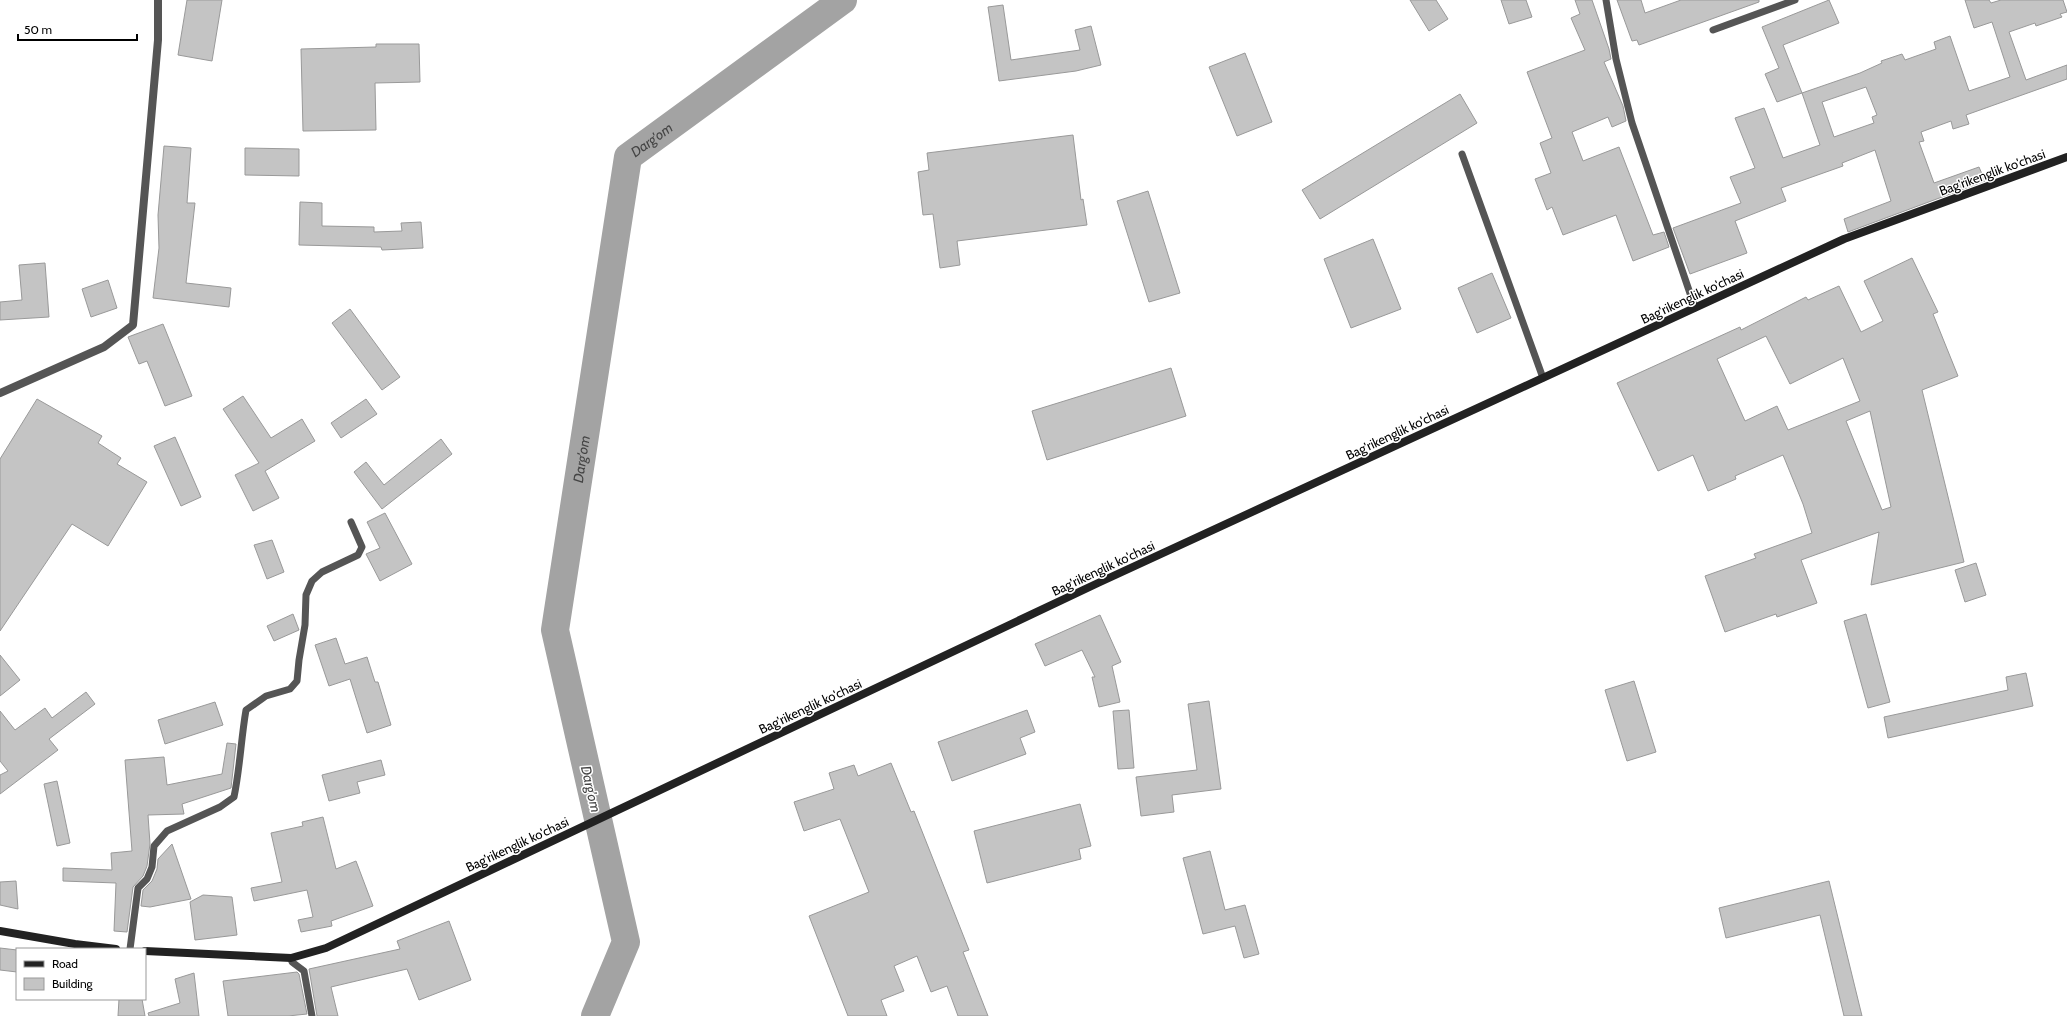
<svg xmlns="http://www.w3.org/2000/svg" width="2067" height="1016" font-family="Cabin,sans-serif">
	<rect width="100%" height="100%" fill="#fff"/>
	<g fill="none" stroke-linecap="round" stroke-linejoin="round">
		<path stroke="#a3a3a3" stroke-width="28" id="s1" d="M595 1016 626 942 555 630 628 157 843 0"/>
	</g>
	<path fill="#c4c4c4" stroke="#999" fill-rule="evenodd" d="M187 0H222L212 61 178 55Z
		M1410 0H1436L1448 19 1429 31Z
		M1501 0H1526L1532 17 1509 24Z
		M1575 0H1592L1609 49 1611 59 1604 62 1623 106 1626 121 1612 127 1608 117 1572 132 1583 161 1619 147 1653 235 1664 232 1669 247 1633 261 1616 215 1563 235 1552 207 1547 210 1535 179 1551 173 1540 143 1552 138 1527 72 1585 50 1571 18 1580 14Z
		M1617 0H1641L1645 13 1681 0H1759V2L1639 45 1637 40 1632 41Z
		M1829 0 1839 23 1783 45 1802 93 1777 102 1765 74 1779 68 1762 27Z
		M1965 0H1989L1991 3 2001 0H2063L2067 12 2060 14 2062 17 2036 26 2035 23 2009 32 2026 80 2067 65V79L1966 115 1969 124 1953 129 1951 121 1921 132 1924 141 1919 142 1934 183 1979 167 1985 181 1848 232 1844 219 1891 201 1875 150 1842 163 1843 166 1781 188 1786 201 1735 221 1747 253 1690 274 1673 228 1741 203 1730 177 1755 168 1735 118 1764 108 1783 158 1820 145 1802 93 1860 73 1882 63 1881 61 1902 54 1905 60 1936 49 1934 42 1950 36 1969 91 2010 77 1992 22 1974 28ZM1866 87 1877 115 1872 117 1874 123 1834 137 1822 102Z
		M1003 5 1011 60 1080 50 1075 30 1091 26 1101 65 1076 71 999 81 988 7Z
		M376 44H419L420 82 375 83 376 130 303 131 301 49 376 47Z
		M1245 53 1272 122 1237 136 1209 67Z
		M1460 94 1477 123 1320 219 1302 190Z
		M1073 135 1081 200 1083 199 1087 225 957 241 960 265 940 268 933 214 923 215 918 172 929 170 927 153Z
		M164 146 191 148 187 203H195L186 283 231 288 229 307 153 298 159 248 158 215Z
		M245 148 299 149V176L245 175Z
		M1148 191 1180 293 1149 302 1117 201Z
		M300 202 322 203V226L374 227V232L402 231 401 223 421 222 423 248 382 250 381 247 299 245Z
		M1373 239 1401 309 1351 328 1324 259Z
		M1912 258 1938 312 1933 314 1958 376 1922 390 1964 562 1871 585 1879 532 1801 560 1817 603 1777 617 1776 614 1725 632 1705 576 1756 558 1754 554 1812 533 1803 504 1783 455 1735 476 1736 479 1708 491 1693 455 1658 471 1617 383 1740 327 1741 330 1806 297 1808 300 1839 286 1861 332 1883 321 1864 281ZM1766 336 1790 384 1843 358 1860 401 1788 430 1777 406 1745 421 1717 359ZM1870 411 1891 507 1882 510 1846 421Z
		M45 263 49 317 0 320V302L22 300 19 265Z
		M1492 273 1511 318 1477 333 1458 288Z
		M108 280 117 308 91 317 82 289Z
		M350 309 400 377 382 390 332 323Z
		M163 324 192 396 165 406 147 361 139 364 128 337Z
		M1171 368 1186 416 1047 460 1032 411Z
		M243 396 271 438 302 419 315 441 265 471 279 498 253 511 235 475 259 463 223 409Z
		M37 399 102 436 98 443 121 458 117 464 147 482 108 546 72 524 0 631V459Z
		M366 399 377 414 341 438 331 423Z
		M175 437 201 497 181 506 154 446Z
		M441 439 452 454 382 509 354 472 366 462 384 485Z
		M385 513 412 564 380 581 366 554 380 548 367 522Z
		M272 540 284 572 267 579 254 545Z
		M1976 563 1986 595 1965 602 1955 570Z
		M293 614 299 630 274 641 267 626Z
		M1866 614 1890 702 1868 708 1844 621Z
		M1100 615 1121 662 1112 666 1120 702 1099 707 1092 677H1095L1082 650 1045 666 1035 644Z
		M336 638 345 664 367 657 375 682H378L391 725 367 733 350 679 329 686 315 645Z
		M0 655 20 680 0 696Z
		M2026 673 2033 706 1888 738 1884 717 2008 690 2006 677Z
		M1634 681 1656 752 1627 761 1605 690Z
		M86 692 95 704 49 739 58 750 0 794V775L8 771 0 761V711L15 730 45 708 52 718Z
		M1209 701 1221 789 1172 795 1174 812 1141 816 1136 777 1197 770 1188 704Z
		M215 702 223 725 165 744 158 720Z
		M1027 710 1035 732 1020 738 1026 754 952 781 938 742Z
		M1129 710 1134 768 1118 769 1113 711Z
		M227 743 236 744 231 788 182 804 184 814 148 815 150 844 147 866 143 876 133 887 127 932 114 931 116 883 63 881V868L112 870 111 853 132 851 125 760 164 757 167 785 222 774Z
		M381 760 385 775 357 782 360 793 329 801 322 775Z
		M891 763 911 812 914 811 969 950 963 952 988 1016H958L947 986 931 992 917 956 894 966 904 991 881 1000 887 1016H848L809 916 869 892 840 819 804 831 794 802 834 789 829 773 854 765 858 776Z
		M57 781 70 843 57 846 44 784Z
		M1080 804 1091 846 1079 849 1081 859 987 883 974 831Z
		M323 817 336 869 356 861 373 906 331 921 332 926 301 932 298 920 313 917 307 890 254 901 251 888 282 882 271 833 303 826 302 822Z
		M172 844 191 899 150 907 141 906 143 890 152 881 157 869 158 859Z
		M1210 851 1225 910 1245 905 1259 954 1244 958 1235 926 1203 934 1183 858Z
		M16 881 18 909 0 905V882Z
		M1829 881 1862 1016H1844L1820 915 1726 938 1719 908Z
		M203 895 232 897 237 935 195 940 190 902Z
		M449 921 471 980 419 1000 407 969 331 987 338 1016H317L309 969 400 949 397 941Z
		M0 948 17 950V972L0 970Z
		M297 972 299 974 307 1014 288 1016H228L223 981Z
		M194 973 199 1016H149L148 1013 180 1003 175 979Z
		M119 999H142L145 1016H118Z"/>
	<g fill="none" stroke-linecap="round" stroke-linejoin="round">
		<path stroke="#555" stroke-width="7" d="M1606 0 1616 59 1632 123 1695 308
			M1713 30 1795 0
			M1462 154 1543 378
			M130 949 138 888 147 879 152 867 154 846 167 831 220 807 234 797C240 768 241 739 246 710L266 696 290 689 297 681 299 660 305 625 306 595 312 581 322 572 358 555 362 547 351 522
			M291 958 292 962 304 971 312 1016"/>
		<path stroke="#555" stroke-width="8" d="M0 393 104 347 133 325 158 40V0"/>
		<path stroke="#222" stroke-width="8" d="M0 931 75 944 116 949
			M145 951 291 958 326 948 1098 583 1844 239 2067 157"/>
	</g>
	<g text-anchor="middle" stroke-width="3" stroke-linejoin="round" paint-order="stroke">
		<g font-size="13" fill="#000" stroke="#fff">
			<text transform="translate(1992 172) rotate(-20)" y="5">Bag'rikenglik ko'chasi</text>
			<text transform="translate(1692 296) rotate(-25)" y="5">Bag'rikenglik ko'chasi</text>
			<text transform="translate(1397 432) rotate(-25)" y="5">Bag'rikenglik ko'chasi</text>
			<text transform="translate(1103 568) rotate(-25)" y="5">Bag'rikenglik ko'chasi</text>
			<text transform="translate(810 706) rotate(-25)" y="5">Bag'rikenglik ko'chasi</text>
			<text transform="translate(517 844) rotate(-25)" y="5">Bag'rikenglik ko'chasi</text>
		</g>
		<g font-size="14" font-style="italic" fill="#444" stroke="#fff">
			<text dy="5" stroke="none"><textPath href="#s1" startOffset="908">Darg'om</textPath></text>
			<text dy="5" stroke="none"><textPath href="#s1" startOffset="573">Darg'om</textPath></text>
			<text transform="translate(591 789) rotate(77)" y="5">Darg'om</text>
		</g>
	</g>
	<rect x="16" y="948" width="130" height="52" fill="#ffffff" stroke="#999999"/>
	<rect x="24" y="961" width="20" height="6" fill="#222222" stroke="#999999"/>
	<text x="52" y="968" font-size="12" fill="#000000">Road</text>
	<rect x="24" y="978" width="20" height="12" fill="#c4c4c4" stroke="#999999"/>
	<text x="52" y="988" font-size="12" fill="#000000">Building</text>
	<path d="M18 34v6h119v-6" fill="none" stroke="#000000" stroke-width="2"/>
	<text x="24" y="34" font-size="12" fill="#000000" stroke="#ffffff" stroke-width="3" paint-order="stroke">50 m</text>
</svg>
